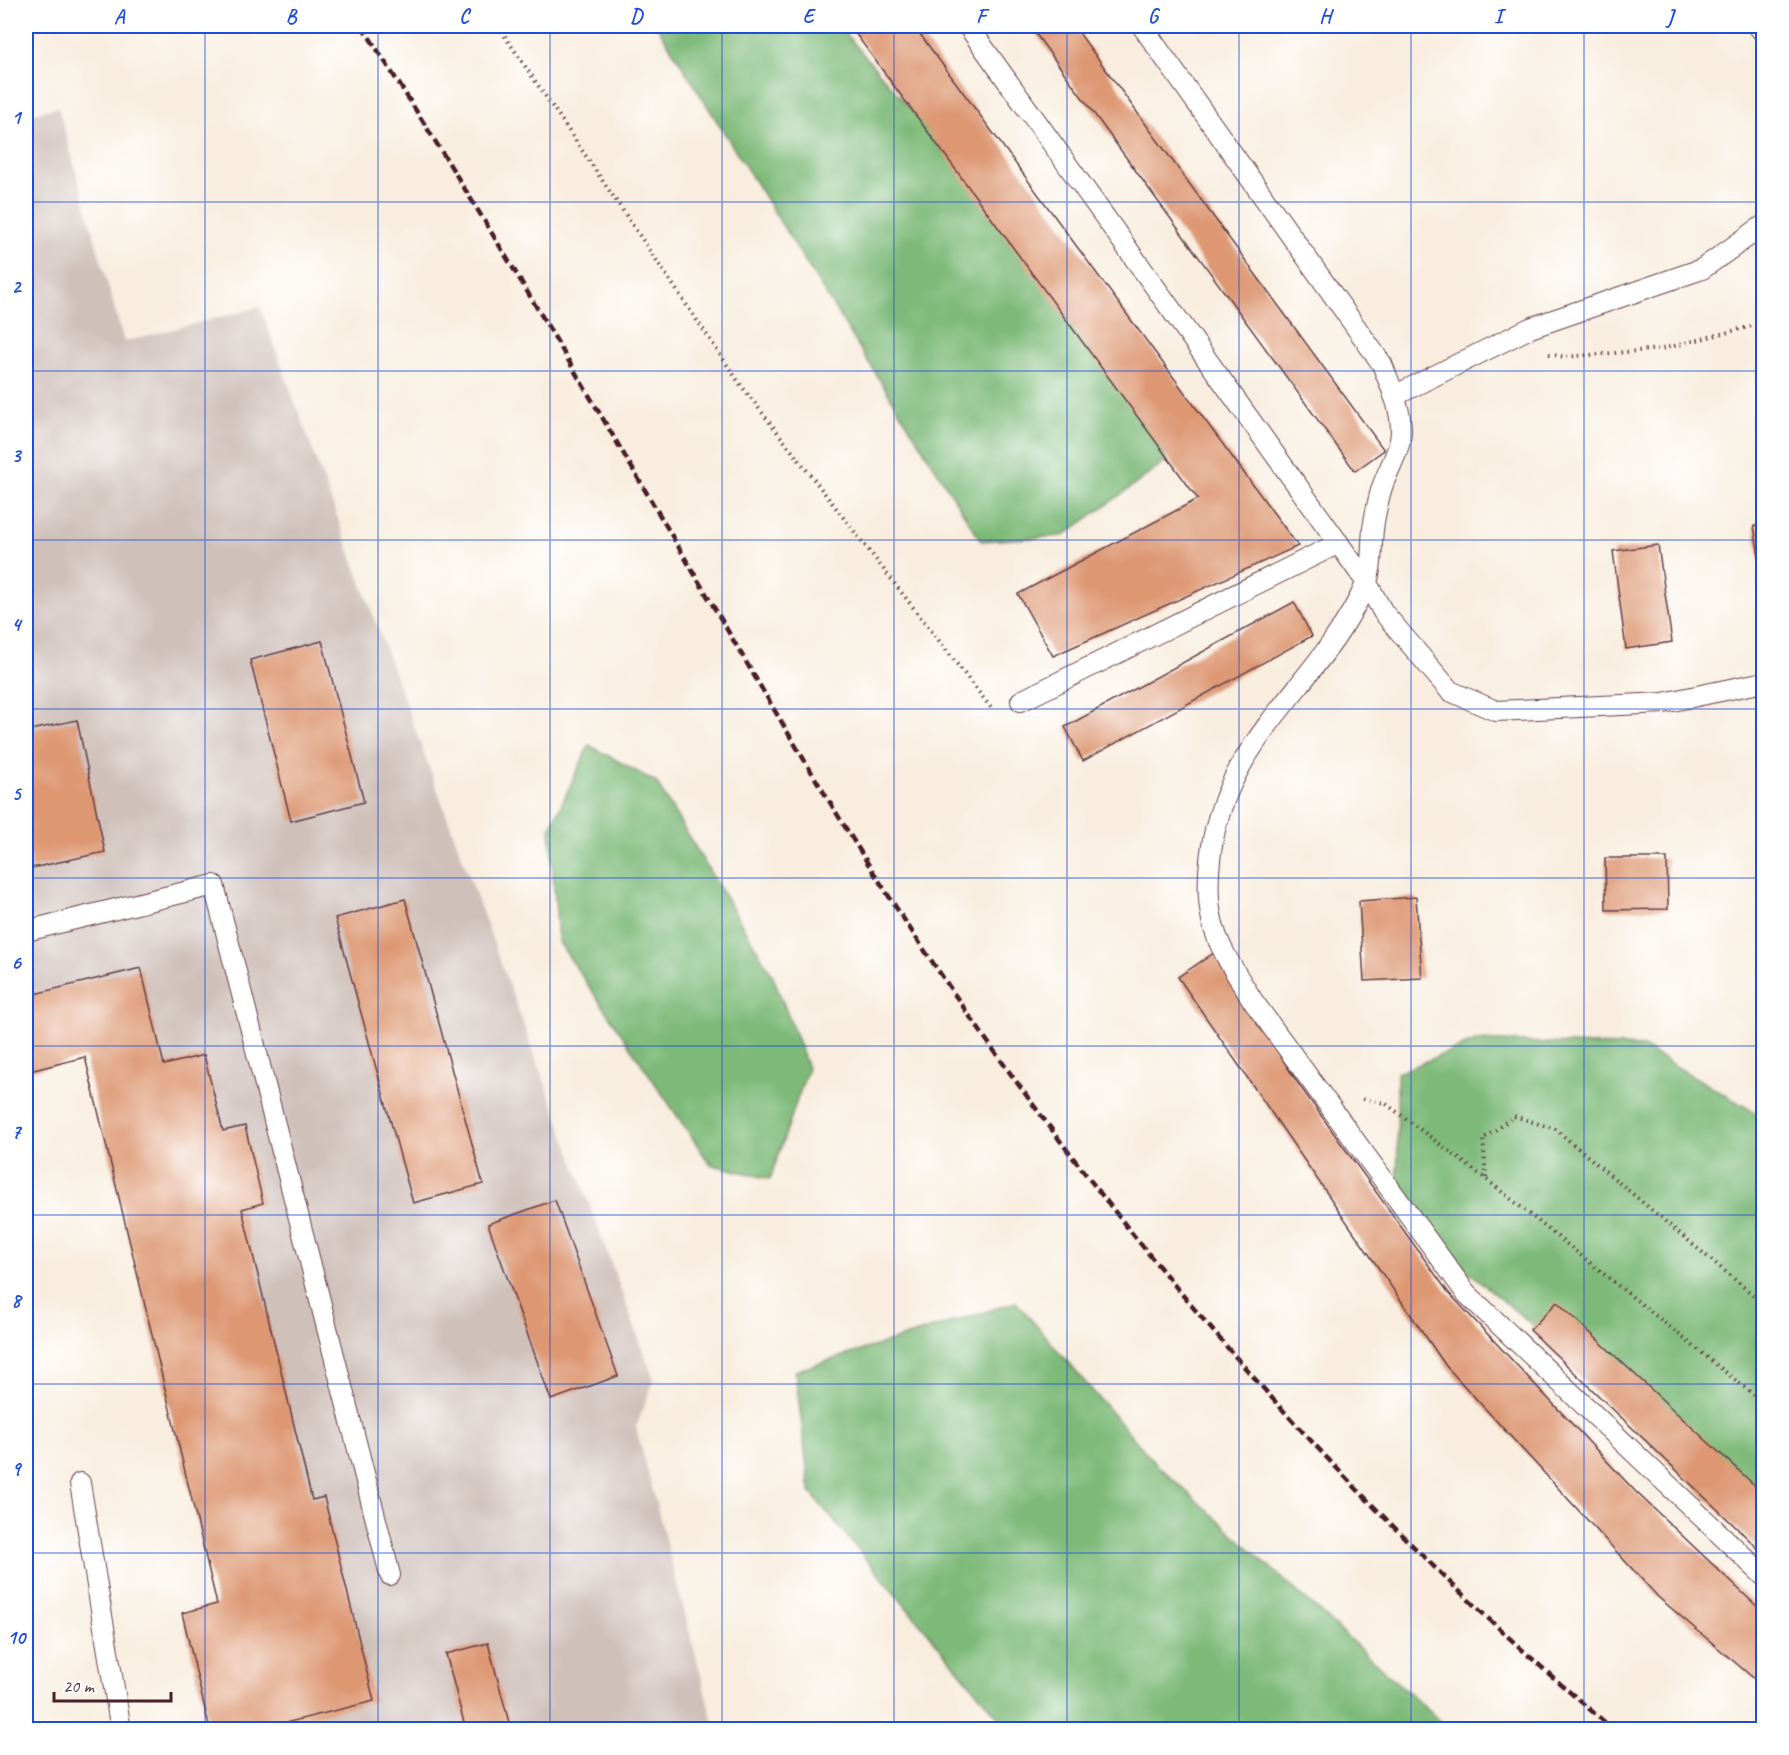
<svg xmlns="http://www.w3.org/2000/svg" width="1789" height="1755" font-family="Caveat,sans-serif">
	<rect width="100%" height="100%" fill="#fff"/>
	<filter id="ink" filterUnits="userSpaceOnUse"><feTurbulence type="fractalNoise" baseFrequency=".0167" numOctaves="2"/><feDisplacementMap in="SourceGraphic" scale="12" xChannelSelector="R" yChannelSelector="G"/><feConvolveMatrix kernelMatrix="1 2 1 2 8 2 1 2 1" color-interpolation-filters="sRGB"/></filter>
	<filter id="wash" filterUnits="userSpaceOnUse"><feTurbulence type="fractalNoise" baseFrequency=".008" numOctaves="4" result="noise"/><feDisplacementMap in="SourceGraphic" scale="24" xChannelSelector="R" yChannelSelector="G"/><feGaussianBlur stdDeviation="1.35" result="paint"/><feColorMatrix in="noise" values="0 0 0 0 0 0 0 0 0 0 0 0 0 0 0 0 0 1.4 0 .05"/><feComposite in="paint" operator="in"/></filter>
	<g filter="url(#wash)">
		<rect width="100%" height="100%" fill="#f8edde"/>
		<path fill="#cfc0ba" d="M58 107 124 342 260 307 654 1380 636 1427 715 1729H199L209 1727 182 1613 217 1604 85 1058 26 1072V115Z"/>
		<path fill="#7db978" stroke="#646c52" stroke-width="1.5" d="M657 26H839L1147 384 1166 462 1063 536 981 541Z
			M589 745 656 782 773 976 808 1068 770 1179 710 1164 558 941 550 829Z
			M1478 1040 1643 1047 1763 1117V1517L1398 1213 1397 1073Z
			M1016 1302 1155 1463 1449 1729H1008L810 1492 795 1371Z"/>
		<g id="blocks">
			<path fill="#dd9772" d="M850 26H914L1298 546 1053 656 1018 594 1198 499Z
				M1030 26H1074L1384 450 1355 471Z
				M1764 524V575H1762L1754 526Z
				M1658 545 1672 642 1626 649 1613 551Z
				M1294 602 1312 636 1083 761 1065 727Z
				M322 641 364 802 291 821 250 660Z
				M77 720 105 852 32 868 26 839V731Z
				M1605 858H1667L1668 909 1606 910Z
				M1416 897 1422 978 1364 981 1359 901Z
				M405 899 483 1184 413 1203 335 918Z
				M1214 953 1297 1082 1448 1292 1635 1491 1764 1613V1687L1658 1597 1446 1366 1178 977Z
				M141 968 164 1065 204 1055 223 1131 245 1126 263 1203 242 1209 312 1500 324 1497 374 1701 257 1730H210L182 1613 217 1604 85 1057 26 1072V996Z
				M555 1200 618 1376 551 1400 488 1224Z
				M1557 1302 1764 1494V1554L1530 1330Z
				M488 1643 511 1730H466L446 1654Z"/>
		</g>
	</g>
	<g filter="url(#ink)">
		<use href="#blocks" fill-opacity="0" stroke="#643e46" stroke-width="1.5"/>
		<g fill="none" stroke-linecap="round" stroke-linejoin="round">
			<defs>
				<path id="service" d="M968 26 1367 583 1383 612 1450 691 1496 711 1663 703 1764 682
					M1142 26 1382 364C1390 385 1401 407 1401 430 1401 452 1385 473 1380 494 1377 506 1374 518 1373 530 1371 547 1373 568 1366 584 1323 682 1226 737 1211 852 1208 875 1207 898 1212 920 1218 949 1238 976 1253 1001L1466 1293 1764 1576
					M1758 26 1764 33
					M1394 396 1530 328 1702 269 1764 225
					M1021 701 1339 543
					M26 931 214 885 390 1575
					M80 1483 121 1730"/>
			</defs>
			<use href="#service" stroke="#643e46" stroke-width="22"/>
			<path stroke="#643e46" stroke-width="4" stroke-dasharray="1.5 4.5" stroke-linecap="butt" d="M498 26 740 384 991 708
				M1549 354 1565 357 1662 349 1764 323
				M1363 1099 1385 1103 1486 1179 1764 1403
				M1486 1178 1483 1139 1514 1116 1555 1129 1764 1304"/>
			<use href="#service" stroke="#fff" stroke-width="20"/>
			<path stroke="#4a1f2b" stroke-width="4.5" stroke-dasharray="9 4.5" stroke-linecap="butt" d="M362 26C482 211 593 402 705 592 772 706 838 820 911 930 1108 1227 1341 1500 1614 1730"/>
		</g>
	</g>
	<path fill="none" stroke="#1d4ed8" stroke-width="1.5" stroke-opacity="0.55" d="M205 26V1730M378 26V1730M550 26V1730M722 26V1730M894 26V1730M1067 26V1730M1239 26V1730M1411 26V1730M1584 26V1730M26 202H1764M26 371H1764M26 540H1764M26 709H1764M26 878H1764M26 1046H1764M26 1215H1764M26 1384H1764M26 1553H1764"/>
	<rect width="1789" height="1755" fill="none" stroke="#fff" stroke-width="66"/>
	<path d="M54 1692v9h117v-9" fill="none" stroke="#4a1f2b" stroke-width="3"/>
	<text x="63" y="1692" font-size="18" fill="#4a1f2b" stroke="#ffffff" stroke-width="4.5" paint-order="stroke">20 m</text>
	<rect x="33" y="33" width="1723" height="1689" fill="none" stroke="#1d4ed8" stroke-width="2"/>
	<g font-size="20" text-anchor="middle" font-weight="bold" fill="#1d4ed8">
		<text x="119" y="23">A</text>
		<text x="291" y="23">B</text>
		<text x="464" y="23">C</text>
		<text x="636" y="23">D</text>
		<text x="808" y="23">E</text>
		<text x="981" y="23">F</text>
		<text x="1153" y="23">G</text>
		<text x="1325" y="23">H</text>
		<text x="1498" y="23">I</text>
		<text x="1670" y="23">J</text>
		<text x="16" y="124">1</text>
		<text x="16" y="293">2</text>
		<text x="16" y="462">3</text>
		<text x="16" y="631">4</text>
		<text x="16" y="800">5</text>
		<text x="16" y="969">6</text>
		<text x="16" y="1138">7</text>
		<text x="16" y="1307">8</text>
		<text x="16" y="1475">9</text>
		<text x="16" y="1644">10</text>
	</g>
</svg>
